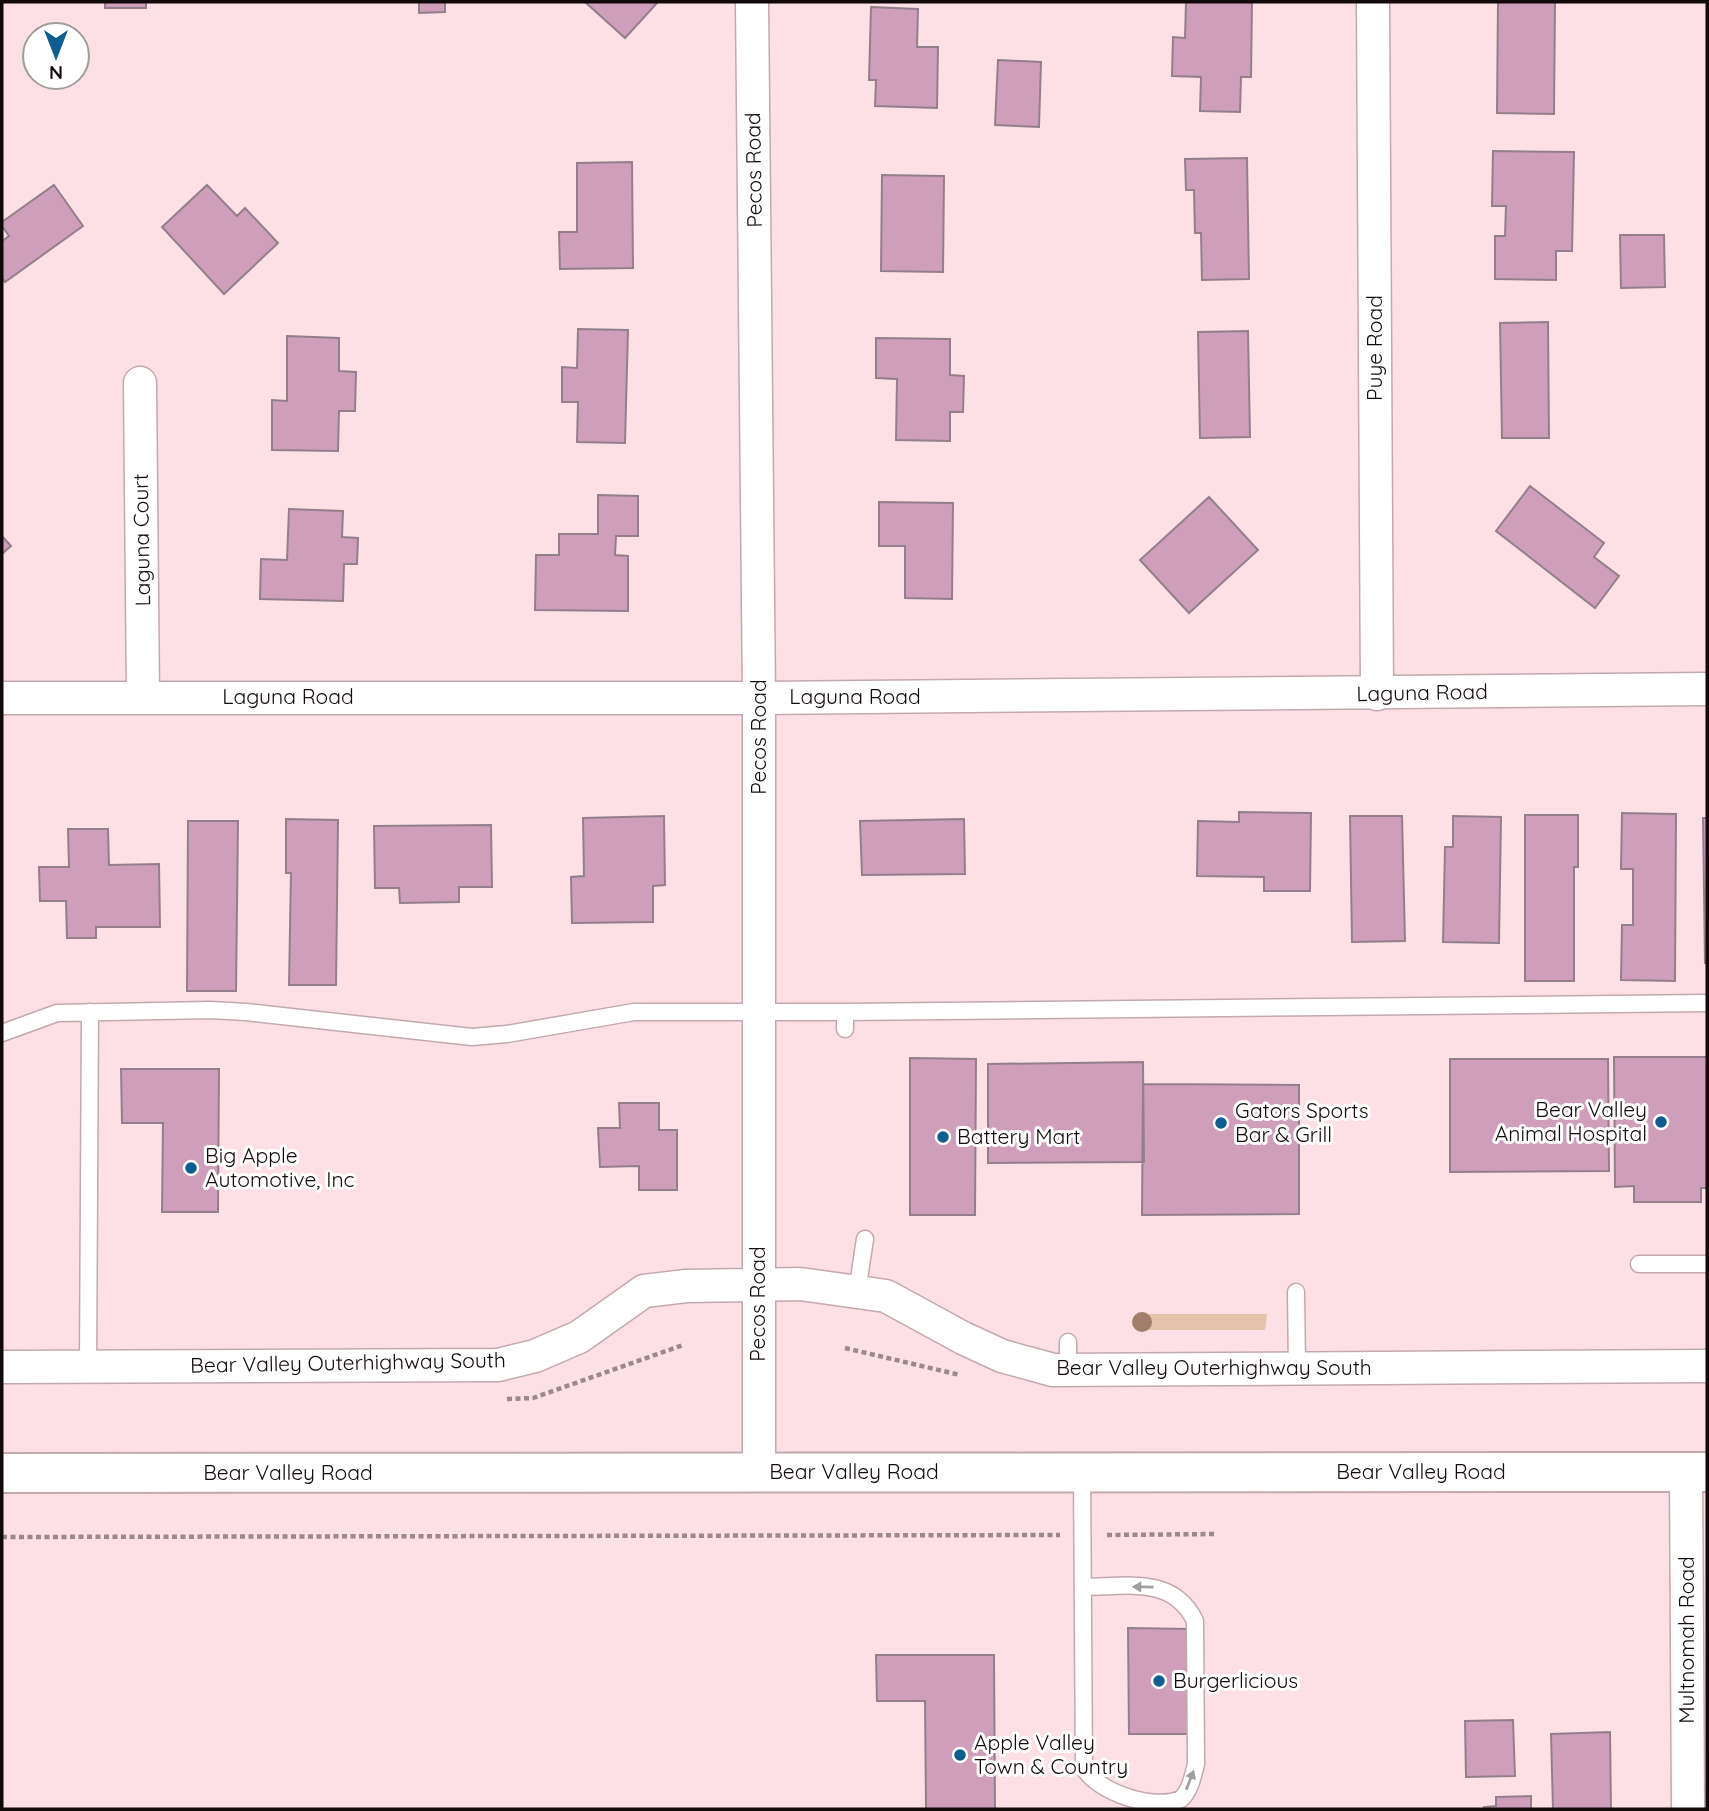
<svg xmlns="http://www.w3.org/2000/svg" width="1709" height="1811" font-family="Quicksand,sans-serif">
	<rect width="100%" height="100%" fill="#fce0e5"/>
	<path fill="#e5c2aa" d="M1137 1314H1267L1265 1330H1138Z"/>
	<path fill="#cf9ebb" stroke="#937f8b" stroke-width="2" d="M105 2H146V8H105Z
		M419 2H445V12L419 13Z
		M585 2H658L625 38Z
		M1186 2H1252L1251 77H1241L1240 112 1200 111 1201 77 1172 76 1173 37 1185 38Z
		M1498 2H1555L1554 114 1497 113Z
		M871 7 918 9 917 47H938L937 108 875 106 876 80H869Z
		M998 60 1041 62 1039 127 995 125Z
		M1493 151 1574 152 1572 251H1556V280L1495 279V236H1505L1506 206H1492Z
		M1247 158 1249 279 1202 280 1201 233H1195L1194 190H1186L1185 159Z
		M632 162 633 268 560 269 559 232H577V163Z
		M882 175 944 176 943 272 881 271Z
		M54 185 83 226 5 282 2 278V241L9 236 2 226V222Z
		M207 185 237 216 245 208 278 243 224 294 162 227Z
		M1620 235H1664L1665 287 1621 288Z
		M1548 322 1549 438H1502L1500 323Z
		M578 329 628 330 625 443 577 442 578 402H562V367L577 368Z
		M1248 331 1250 437 1200 438 1198 332Z
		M287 336 339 338V371L356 372 355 411H339L338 451 272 450V400L287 401Z
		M876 338 950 339V375L964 376 963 412H950V441L896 440 897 379 876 378Z
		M1530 486 1604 543 1594 557 1619 576 1595 608 1496 531Z
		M598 495 638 496V536H616L615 555 628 556V611L535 610 536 555H559V534H598Z
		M1209 497 1258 550 1189 613 1140 560Z
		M879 502 953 503 952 599 905 598V546H879Z
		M289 509 343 511 342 537 358 538 357 564H344L343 601 260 599 261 559 287 560Z
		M2 536 11 546 2 554Z
		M1239 812 1311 813 1310 891H1264V877L1197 876 1198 821 1239 822Z
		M1622 813 1676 814 1675 981 1621 980 1622 925H1633V869H1621Z
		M1525 815H1578V867H1574V981H1525Z
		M664 816 665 885 653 886V922L572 923 571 877 584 876 583 818Z
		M1350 816H1402L1405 941 1352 942Z
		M1453 816 1501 817 1499 943 1443 942 1445 847H1453Z
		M1703 818H1707V963H1705Z
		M286 819 338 820 336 985H289L291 873H286Z
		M964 819 965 874 862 875 860 821Z
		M188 821H238L236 991H187Z
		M491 825 492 887H459V902L400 903 399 888H375L374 826Z
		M68 829H108L109 865 159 864 160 927H96V938H67L66 901H40L39 867H69Z
		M1614 1057H1707V1188H1701V1202H1634V1186L1615 1187Z
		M910 1058 976 1059 975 1215H910Z
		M1450 1059H1608L1609 1171 1450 1172Z
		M1143 1062 1144 1162 988 1163V1064Z
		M121 1069H219L218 1212H162L163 1123H122Z
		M1143 1084 1299 1085V1214L1142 1215Z
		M619 1103H659V1130H677V1190H639V1166L600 1167 598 1128H620Z
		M1128 1628 1190 1629V1734H1129Z
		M876 1655H994L995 1809H926L925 1701H877Z
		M1513 1720 1515 1776 1466 1777 1465 1721Z
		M1610 1732 1611 1809H1553L1551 1734Z
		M1531 1796V1809H1485L1484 1807 1496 1806V1797Z"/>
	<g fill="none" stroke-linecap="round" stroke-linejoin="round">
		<defs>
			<path id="service" d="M845 1012 1707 1003
				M2 1033 57 1013 210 1010 246 1012 472 1037 507 1034 634 1012H845V1029
				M1639 1264H1707
				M857 1292 865 1239
				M1296 1292 1297 1369
				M1068 1342V1370
				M88 1367 90 1012
				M1082 1472 1084 1768C1098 1793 1155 1811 1181 1799 1190 1791 1193 1776 1196 1764L1195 1621C1173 1575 1126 1587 1083 1587"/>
			<path id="minor" d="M752 2 759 698V1472
				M1373 2 1377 694
				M140 383 143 697
				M2 698H759L1707 689
				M2 1367 498 1365 535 1356 579 1337 644 1291 686 1286 800 1284 886 1296 963 1338 1002 1356 1053 1370 1707 1366
				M1686 1472 1688 1809"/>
			<path id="primary" d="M2 1473 1707 1472"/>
		</defs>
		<use href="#service" stroke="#c2a9ad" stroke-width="19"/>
		<use href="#minor" stroke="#c2a9ad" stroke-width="35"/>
		<use href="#primary" stroke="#c2a9ad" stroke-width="42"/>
		<path stroke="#9c888b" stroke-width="4.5" stroke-dasharray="5 3.5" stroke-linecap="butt" d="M845 1348 960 1375
			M507 1399 533 1398 683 1345
			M1107 1535 1215 1534
			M2 1537 1060 1535"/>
		<use href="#service" stroke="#fff" stroke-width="16"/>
		<use href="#minor" stroke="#fff" stroke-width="32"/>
		<use href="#primary" stroke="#fff" stroke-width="38"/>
	</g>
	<circle fill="#a27e6a" cx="1142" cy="1322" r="10"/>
	<defs><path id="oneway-solid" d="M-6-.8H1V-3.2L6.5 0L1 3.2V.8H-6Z" transform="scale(1.75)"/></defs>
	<g fill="#a09d9d">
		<use href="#oneway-solid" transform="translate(1143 1587) rotate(-179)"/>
		<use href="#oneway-solid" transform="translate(1190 1780) rotate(-69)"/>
	</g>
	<g fill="#0d5d90" stroke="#fff" stroke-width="2.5">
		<circle cx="1661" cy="1122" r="7"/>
		<circle cx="1221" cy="1123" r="7"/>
		<circle cx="943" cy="1137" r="7"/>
		<circle cx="191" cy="1168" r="7"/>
		<circle cx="1159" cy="1681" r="7"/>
		<circle cx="960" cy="1755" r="7"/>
	</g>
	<g text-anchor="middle" stroke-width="6" stroke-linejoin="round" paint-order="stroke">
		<g font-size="21" fill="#11090a" stroke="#fff">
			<text transform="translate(754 170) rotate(-91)" y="7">Pecos Road</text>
			<text transform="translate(1375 348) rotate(-90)" y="7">Puye Road</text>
			<text transform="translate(142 540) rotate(-91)" y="7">Laguna Court</text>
			<text transform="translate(1422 693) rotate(-1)" y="7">Laguna Road</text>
			<text x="288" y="704">Laguna Road</text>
			<text x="855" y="704">Laguna Road</text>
			<text transform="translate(759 737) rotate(-90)" y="7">Pecos Road</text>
			<text transform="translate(758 1304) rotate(-90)" y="7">Pecos Road</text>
			<text transform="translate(348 1363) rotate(-1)" y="7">Bear Valley Outerhighway South</text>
			<text x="1214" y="1375">Bear Valley Outerhighway South</text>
			<text x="854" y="1479">Bear Valley Road</text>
			<text x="1421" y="1479">Bear Valley Road</text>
			<text x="288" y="1480">Bear Valley Road</text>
			<text transform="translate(1687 1640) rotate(-90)" y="7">Multnomah Road</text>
		</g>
		<g font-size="21" fill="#11090a" stroke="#fff" text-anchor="start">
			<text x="1647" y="1117" text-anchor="end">Bear Valley<tspan x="1647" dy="24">Animal Hospital</tspan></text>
			<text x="1235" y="1118">Gators Sports<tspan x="1235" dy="24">Bar &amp; Grill</tspan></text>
			<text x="957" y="1144">Battery Mart</text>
			<text x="205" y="1163">Big Apple<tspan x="205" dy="24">Automotive, Inc</tspan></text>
			<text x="1173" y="1688">Burgerlicious</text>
			<text x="974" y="1750">Apple Valley<tspan x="974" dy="24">Town &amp; Country</tspan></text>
		</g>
	</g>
	<rect width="1709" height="1811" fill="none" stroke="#11090a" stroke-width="7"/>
	<g transform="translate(56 56) rotate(180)"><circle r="33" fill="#ffffff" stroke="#a09d9d" stroke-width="2"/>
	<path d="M0-5L12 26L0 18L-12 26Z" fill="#0d5d90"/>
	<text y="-10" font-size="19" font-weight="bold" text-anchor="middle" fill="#11090a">N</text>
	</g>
</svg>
